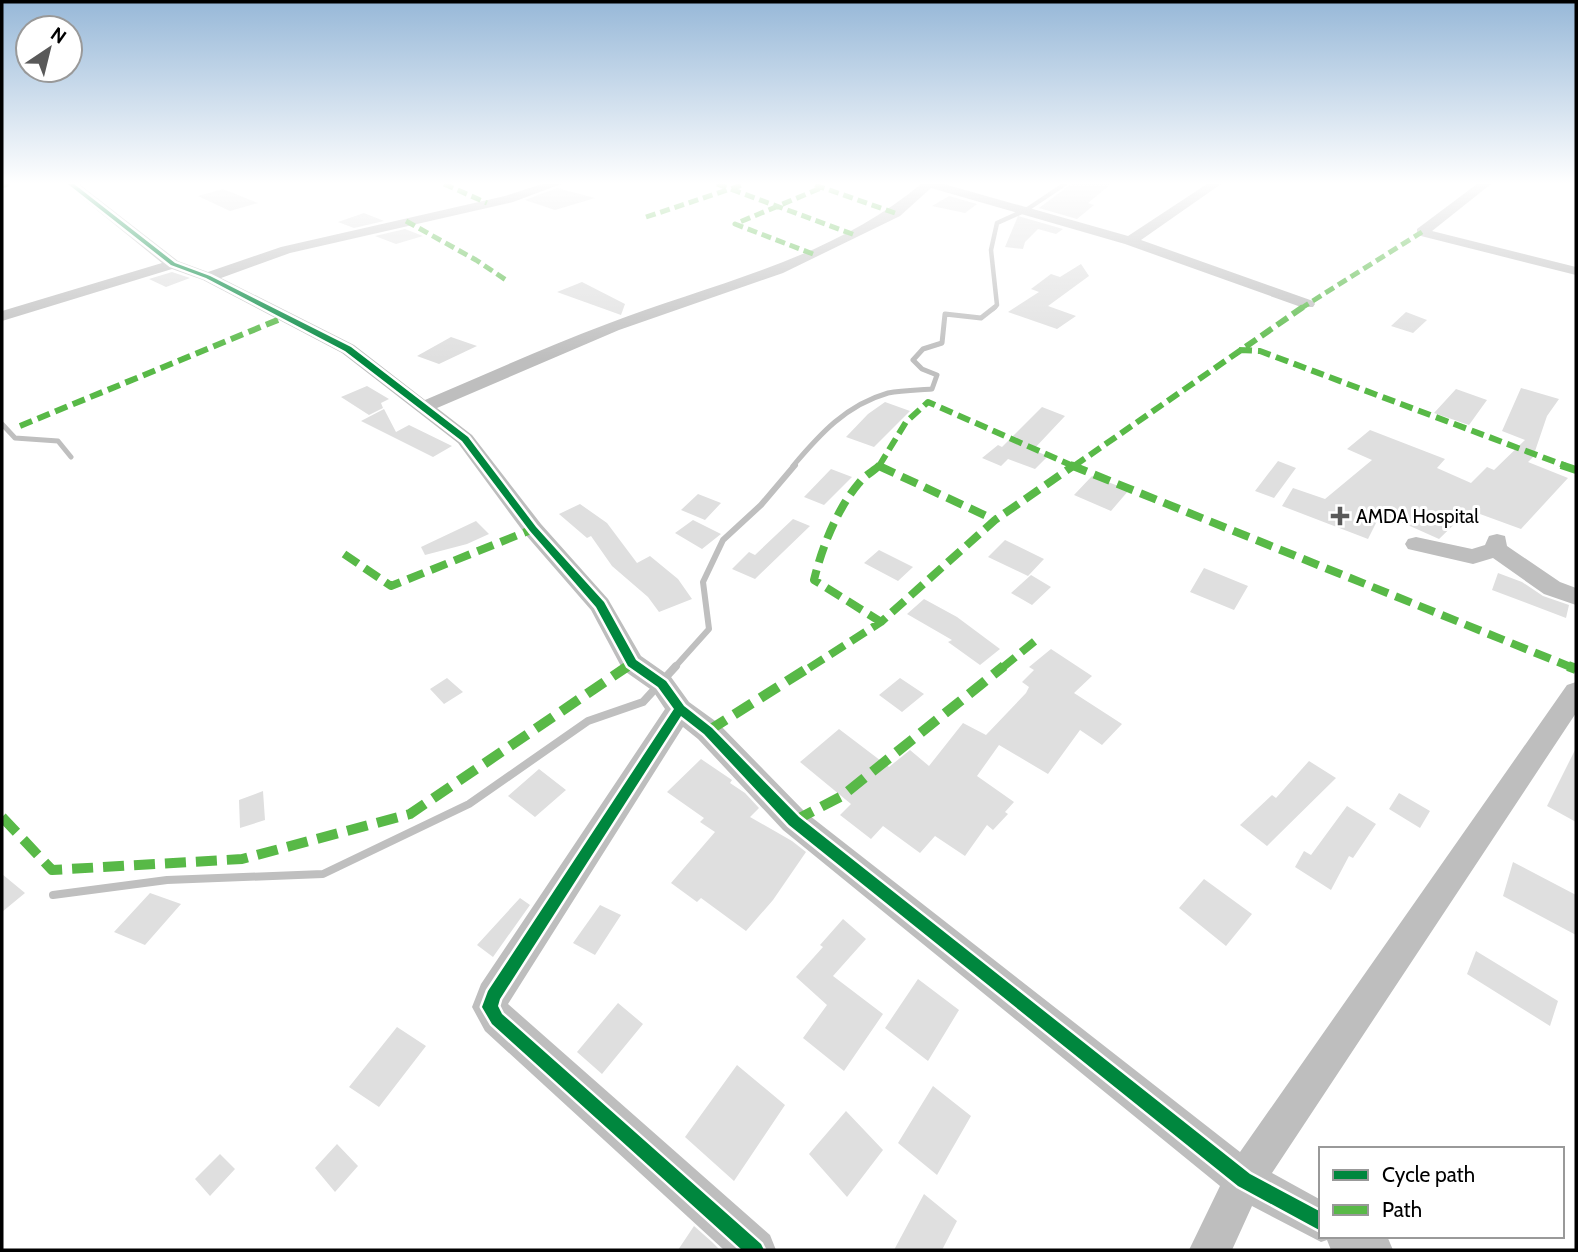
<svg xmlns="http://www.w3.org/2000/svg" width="1578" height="1252" font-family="Cabin,sans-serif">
	<rect width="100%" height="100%" fill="#fff"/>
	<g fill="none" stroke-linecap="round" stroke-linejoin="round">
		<path stroke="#bfbfbf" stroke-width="4.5" d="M993 309 997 305 991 250 997 223 1026 210 1065 184"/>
		<path stroke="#bfbfbf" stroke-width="5" d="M2 424 15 438 58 441 71 457
			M793 466C820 434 846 405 888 393 902 390 918 390 932 389L937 375 922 369 913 360 923 349 942 343 945 314 981 318 995 307"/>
		<path stroke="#bfbfbf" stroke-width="6" d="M674 668 709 629 703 582 723 540 761 505 795 465"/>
		<path stroke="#bfbfbf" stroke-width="8" d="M53 895 167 880 323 874 469 804 588 721 643 702 676 666"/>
	</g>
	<path fill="#dfdfdf" d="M1071 184H1111L1088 203 1094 205 1077 219 1039 208Z
		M557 188 595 198 555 210 525 200Z
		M223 189 258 203 230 211 198 196Z
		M949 196 977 204 965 213 932 206Z
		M364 213 384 221 354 228 338 222Z
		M1018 216 1063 229 1056 234 1038 229 1025 242 1023 249 1005 247Z
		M405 229 423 236 396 244 375 236Z
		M1081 264 1089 276 1048 306 1076 316 1057 329 1008 312 1039 292 1031 289 1051 274 1060 277Z
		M172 272 190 278 166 287 149 279Z
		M582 282 625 304 621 315 557 292Z
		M1406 312 1427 320 1413 333 1391 326Z
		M451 337 477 346 439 364 417 356Z
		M367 386 389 399 381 403 383 408 369 415 341 397Z
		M1521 388 1559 399 1547 416 1533 457 1528 462 1568 478 1521 529 1469 510 1439 539 1381 513 1368 539 1282 506 1293 488 1325 499 1372 460 1347 449 1370 430 1445 459 1437 468 1471 483 1487 467 1494 470 1525 440 1502 431Z
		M1456 389 1487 400 1469 425 1434 413Z
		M885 402 910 411 874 447 846 437 868 414Z
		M1042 407 1065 416 1033 450 1048 456 1035 469 1008 459 1001 466 982 458 998 445 1002 447Z
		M384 409 396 432 409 425 452 446 433 457 361 421Z
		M1278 461 1296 468 1274 498 1255 491Z
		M831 469 852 477 824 505 804 497Z
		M1092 476 1129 490 1111 511 1074 495Z
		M698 494 721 503 705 520 681 510Z
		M580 504 607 523 637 563 650 556 678 579 692 599 659 612 648 597 612 566 591 536 587 538 559 514Z
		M793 519 810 526 755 579 732 569 749 552 755 555Z
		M693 520 721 534 702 549 675 533Z
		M476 521 489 534 467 544 425 555 421 547Z
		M1005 540 1044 559 1028 576 988 557Z
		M879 550 913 567 898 581 864 563Z
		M1204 568 1248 586 1234 610 1190 592Z
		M1498 573 1522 582 1543 596 1569 605 1566 618 1492 590Z
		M1031 575 1051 587 1032 605 1011 593Z
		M924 599 957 617 1000 649 980 665 948 642 952 640 907 614Z
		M1051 649 1092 676 1074 693 1122 724 1102 745 1080 730 1048 774 999 745 977 776 1014 802 1005 812 1008 814 993 830 987 825 965 856 935 836 920 853 883 826 871 839 840 815 851 804 800 762 839 729 889 767 910 750 929 766 963 723 986 735 1026 693 1029 687 1022 682 1034 670 1029 667Z
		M447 678 463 692 444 704 430 689Z
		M900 678 924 694 902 712 879 695Z
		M1576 748V822L1547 806Z
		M701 759 732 780 730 783 745 793 759 808 750 817 792 841 806 852 773 900 746 931 701 898 697 902 671 883 715 832 700 822 704 818 667 792Z
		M1309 761 1336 778 1267 846 1240 825 1272 795 1276 798Z
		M539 769 566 790 535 817 508 796Z
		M263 791 265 820 240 828 239 800Z
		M1399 793 1430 811 1420 828 1389 809Z
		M1347 806 1376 824 1353 858 1349 856 1331 890 1295 867 1304 851 1311 855Z
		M1513 862 1576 895V935L1503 896Z
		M2 874 25 893 2 912Z
		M1204 879 1252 914 1226 946 1179 908Z
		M150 893 181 904 145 945 114 932Z
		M520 898 530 905 493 957 477 945Z
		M600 905 621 915 595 955 573 943Z
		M843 919 866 939 833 976 883 1014 844 1071 803 1038 827 1005 796 977 823 947 820 945Z
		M1476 951 1558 1001 1550 1026 1467 974Z
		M918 979 959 1010 928 1061 885 1028Z
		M618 1003 643 1024 602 1074 577 1052Z
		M397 1027 426 1046 379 1107 349 1087Z
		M737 1065 785 1105 734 1181 685 1137Z
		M933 1086 971 1116 937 1175 898 1143Z
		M846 1111 883 1150 847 1197 809 1154Z
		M337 1144 358 1166 335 1192 315 1168Z
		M220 1154 235 1169 210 1196 195 1179Z
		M924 1194 957 1221 942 1250H894Z
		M694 1226 712 1242 720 1250H678Z"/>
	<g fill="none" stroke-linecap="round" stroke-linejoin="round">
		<path fill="#bebebe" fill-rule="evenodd" d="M65 184H79L178 261 208 272 281 247 505 196 542 184H561L513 202 290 253 221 278 354 345 425 400C486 374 546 347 607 324 714 283 832 259 921 184H944L1128 236 1207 184H1221L1141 240 1313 301 1315 304 1313 307H1301L1125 244 931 188 900 216 783 273 619 330 437 408 472 435 541 524 608 599 641 656 671 677 689 702 718 723 805 812 1240 1152 1567 685 1576 682V713L1272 1173 1321 1200V1236H1387L1393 1250H1331L1327 1240 1321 1242 1252 1206 1232 1250H1189L1220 1186 783 830 698 739 683 727 508 1004 770 1235 776 1250H724L485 1031 472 1007 481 984 665 709 653 691 623 670 591 610 525 534 458 443 342 353 203 280 172 269 2 321V311L162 263Z
			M1477 184H1491L1432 231 1576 267V275L1417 235V229Z
			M1497 534 1505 536 1507 546 1560 582 1576 588V605L1544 594 1493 558 1473 564 1408 549 1405 544 1408 539 1416 537 1472 549 1485 545 1489 536Z"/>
		<path stroke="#58b947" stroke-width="5" stroke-dasharray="10 5" stroke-linecap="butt" d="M444 184 487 203
			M717 184 855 235
			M815 185 895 213
			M2 186 8 184
			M646 217 745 184
			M406 221 476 260 509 282
			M813 254 735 224 821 188
			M1300 309 1422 232"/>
		<path stroke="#58b947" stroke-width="6" stroke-dasharray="13 6" stroke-linecap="butt" d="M1239 350 1260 351 1566 466
			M20 426 285 317
			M879 466 906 422 928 402 1073 466
			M1074 466 1303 307"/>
		<path stroke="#58b947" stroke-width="8" stroke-dasharray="17 8" stroke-linecap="butt" d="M880 465C874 471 865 475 859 483 837 509 822 547 814 580L881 622
			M1070 465 1073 466
			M1075 465 1073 466 1573 668
			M1561 465 1576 470
			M879 466 995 520
			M344 554 391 586 533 529
			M625 668 632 663
			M809 668 881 622 995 520 1073 466
			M1002 668 1035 641"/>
		<path stroke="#58b947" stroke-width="10" stroke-dasharray="21 10" stroke-linecap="butt" d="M1568 666 1576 669
			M708 731 811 666
			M2 817 52 870 242 859 410 814 628 666
			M794 821 842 796 1004 666"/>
		<defs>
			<path id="cycleway" d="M68 184H74L175 263 210 276 351 347 468 437 536 527 604 602 636 660 666 681 684 706 712 728 799 817 1250 1174 1321 1212V1231L1238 1186 789 825 704 734 681 716 500 999 498 1006 502 1014 761 1244 764 1250H742L492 1024 482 1007 488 991 674 709 658 687 628 666 596 607 530 531 462 441 345 351 206 278 171 265Z"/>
		</defs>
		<use href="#cycleway" stroke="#fff" stroke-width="5"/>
		<use href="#cycleway" fill="#00873e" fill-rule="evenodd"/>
	</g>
	<linearGradient id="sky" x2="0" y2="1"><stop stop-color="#97b8d8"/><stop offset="0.51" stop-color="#fff"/><stop offset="1" stop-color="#fff" stop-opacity="0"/></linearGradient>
	<rect width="1578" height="359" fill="url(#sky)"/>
	<path fill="#595959" stroke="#fff" stroke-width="2.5" d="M1336.5 505.5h7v7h7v7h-7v7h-7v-7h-7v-7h7z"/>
	<g text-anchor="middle" stroke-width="6" stroke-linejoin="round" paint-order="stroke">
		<g font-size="19" fill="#000" stroke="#fff" text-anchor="start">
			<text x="1356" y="523">AMDA Hospital</text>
		</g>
	</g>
	<rect width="1578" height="1252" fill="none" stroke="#000000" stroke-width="7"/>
	<rect x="1319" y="1147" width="245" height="91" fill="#ffffff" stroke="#999999" stroke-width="2"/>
	<rect x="1333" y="1170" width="35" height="10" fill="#00873e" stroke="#999999" stroke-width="2"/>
	<text x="1382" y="1182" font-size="21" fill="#000000">Cycle path</text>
	<rect x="1333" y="1205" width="35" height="10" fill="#58b947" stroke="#999999" stroke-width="2"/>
	<text x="1382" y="1217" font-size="21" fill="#000000">Path</text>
	<g transform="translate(49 49) rotate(35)"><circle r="33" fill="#ffffff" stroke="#999999" stroke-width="2"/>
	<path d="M0-5L12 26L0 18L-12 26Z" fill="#595959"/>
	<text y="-10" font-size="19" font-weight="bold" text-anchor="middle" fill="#000000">N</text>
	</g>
</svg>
